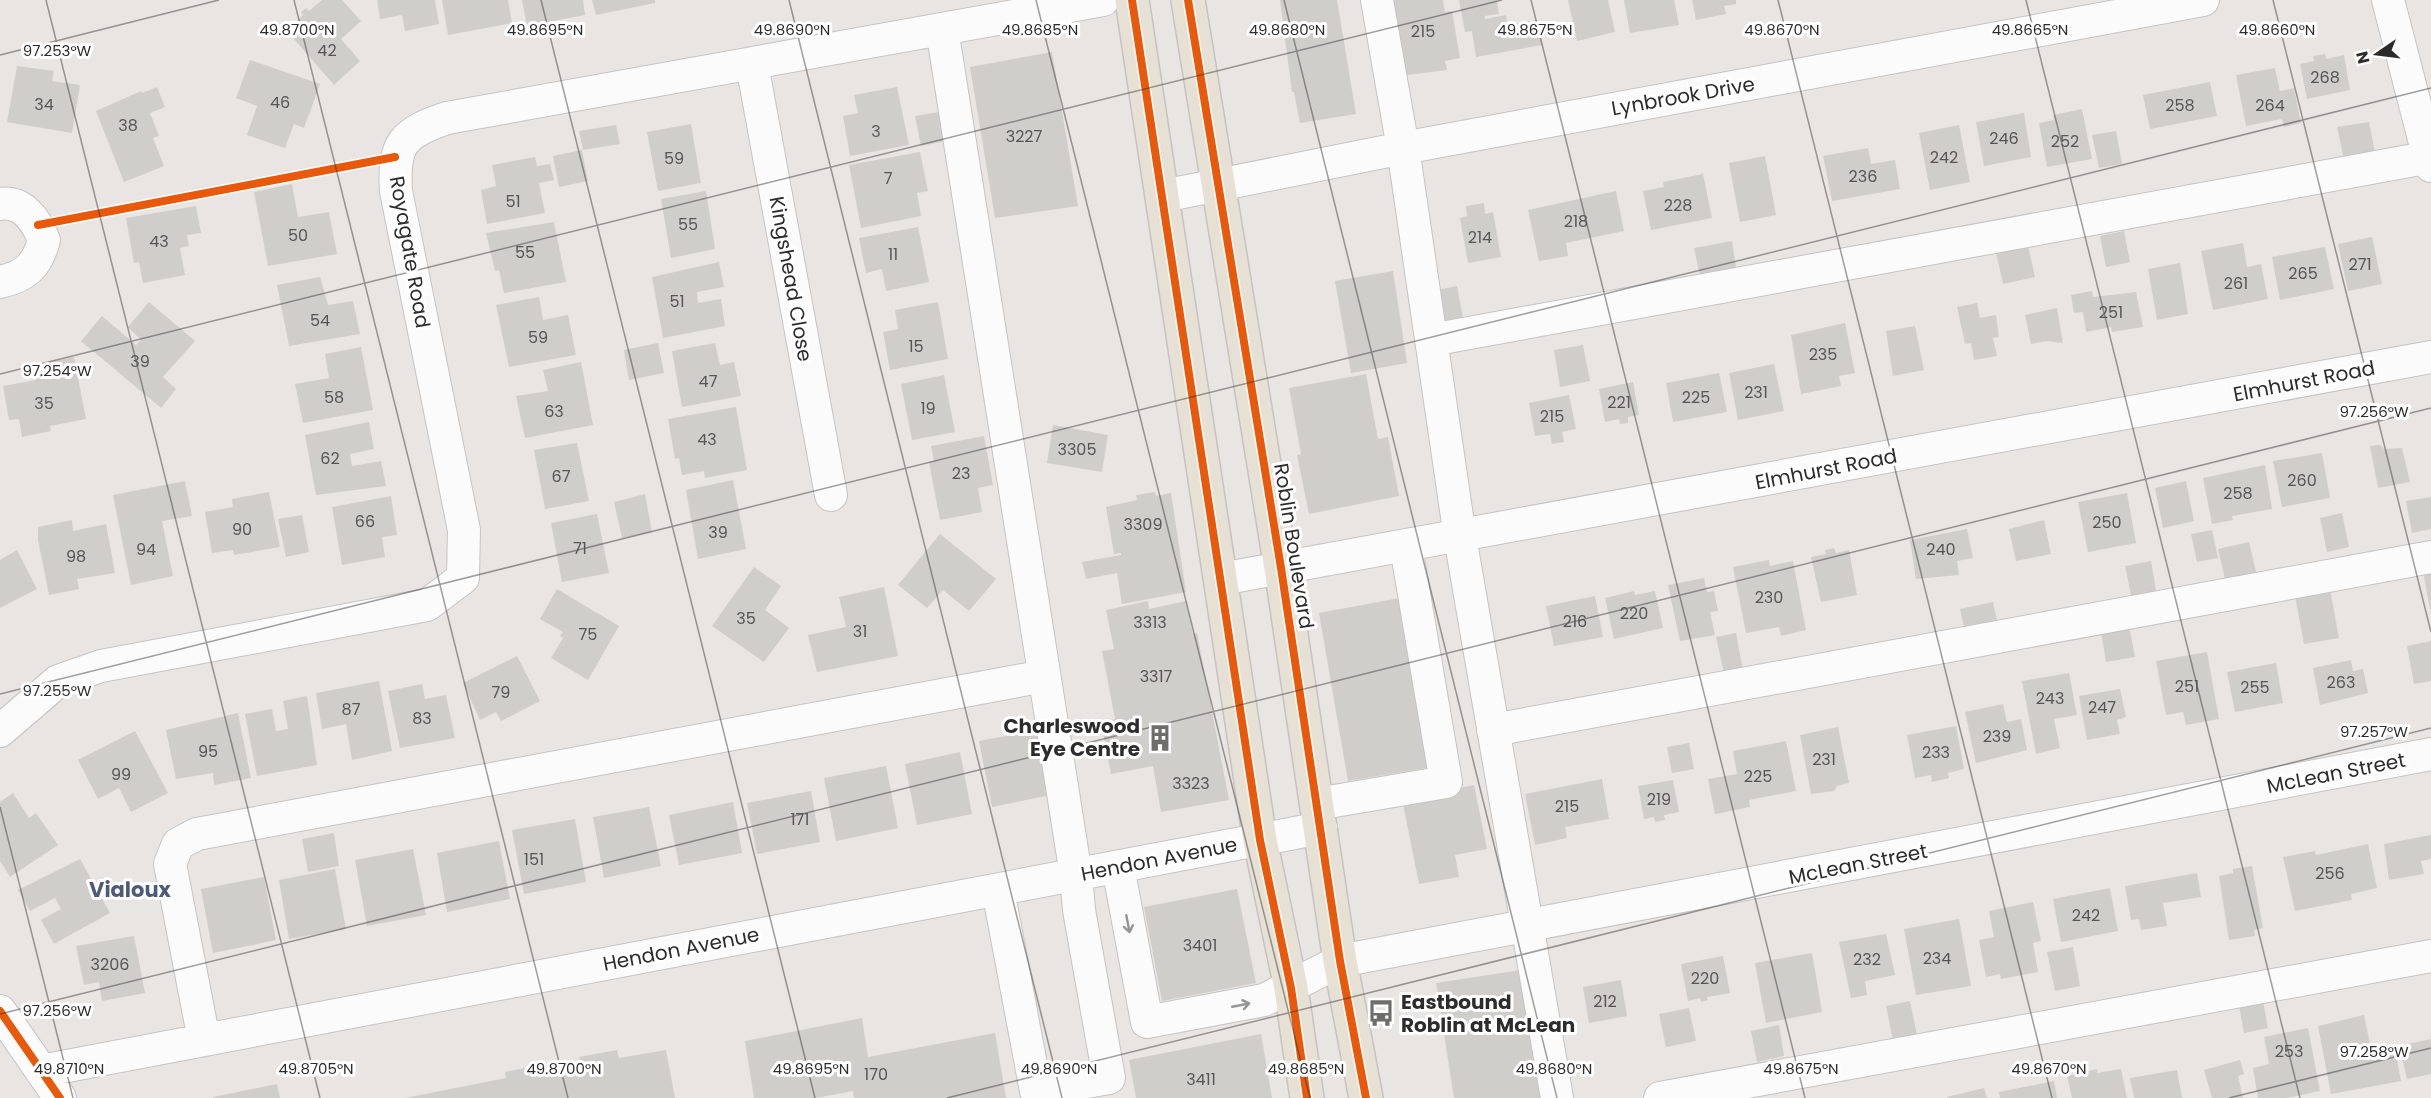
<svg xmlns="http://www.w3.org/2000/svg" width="2431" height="1098" font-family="Poppins,sans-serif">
	<rect width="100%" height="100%" fill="#e9e5e2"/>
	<path fill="#d0cecb" d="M322 0H342L361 21 341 39 360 61 334 85 286 30 303 15 301 12 306 8 309 11Z
		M377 0H435L439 24 405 31 402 15 380 19Z
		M442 0H508L512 23 448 35Z
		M522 0H583L585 15 527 26Z
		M592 0H655V3L596 15Z
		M1280 0H1337L1356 114 1300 123 1294 92H1292Z
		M1387 0H1443L1445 12 1452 11 1460 58 1445 61 1447 70 1400 76Z
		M1459 0H1497L1499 14 1485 16V19L1506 15 1507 25 1537 20 1542 45 1476 57 1472 31 1465 32Z
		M1568 0H1608L1615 32 1577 41Z
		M1624 0H1674L1679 25 1630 33Z
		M1692 0H1736V4L1724 6 1726 14 1696 20Z
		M1052 52 1078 206 995 218 970 67Z
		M2325 54 2326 59 2344 55 2350 90 2307 99 2300 64 2314 61 2313 56Z
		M250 60 320 84 304 128 294 124 285 148 247 135 257 106 236 98Z
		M17 66 54 71 52 81 80 85 72 133 7 122Z
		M2275 68 2280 91 2294 88 2301 123 2284 127 2282 119 2246 126 2236 75Z
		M2210 82 2217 116 2150 129 2143 95Z
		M157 87 165 107 150 113 159 136 153 138 164 166 124 182 96 111 141 91 142 93Z
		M897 87 909 145 850 156 843 116 858 113 854 95Z
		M2082 109 2092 159 2047 167 2039 123 2054 120 2053 115Z
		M945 111 950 140 921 146 915 116Z
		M2024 113 2031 157 1984 166 1976 122Z
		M2369 122 2375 153 2344 159 2337 127Z
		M691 124 701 183 658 191 647 132Z
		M616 125 620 144 583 150 579 131Z
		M1959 125 1970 182 1930 190 1919 133Z
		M2116 131 2122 164 2099 168 2092 135Z
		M1868 148 1871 164 1895 160 1900 189 1832 201 1823 156Z
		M582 150 588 181 559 187 553 156Z
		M920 152 928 191 917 193 921 216 861 228 849 165Z
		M1765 156 1776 215 1740 222 1729 163Z
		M535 157 537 166 550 164 554 180 539 183 545 213 487 224 481 190 496 186 492 165Z
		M1703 174 1712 218 1651 230 1643 191 1664 187 1663 182Z
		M292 184 298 217 329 212 337 254 268 266 254 192Z
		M706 191 715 249 671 258 661 199Z
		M1616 191 1624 231 1566 243 1568 256 1539 261 1528 210Z
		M1484 203 1485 214 1493 212 1501 257 1468 263 1460 218 1467 216 1466 206Z
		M196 206 201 233 187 235 189 246 180 248 185 275 143 283 139 262 134 263 126 218Z
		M554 222 566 282 504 293 499 270 495 271 486 233Z
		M918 227 929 282 886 291 882 269 866 273 859 238Z
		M2124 231 2130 262 2106 267 2100 236Z
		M2372 237 2382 284 2348 291 2338 244Z
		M1732 241 1737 274 1701 281 1694 248Z
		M2243 243 2247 267 2261 264 2268 299 2213 310 2201 251Z
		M2028 246 2035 277 2003 284 1996 252Z
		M2325 247 2334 289 2280 300 2272 257Z
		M719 262 724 287 697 292 698 303 721 299 725 326 663 338 652 277Z
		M2180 263 2188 314 2157 320 2148 269Z
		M1393 271 1407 363 1351 373 1335 281Z
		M320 277 328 305 353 301 360 334 289 346 277 285Z
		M1457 286 1464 323 1441 327 1433 291Z
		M2092 291 2093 297 2136 292 2143 327 2112 332 2111 327 2086 332 2083 312 2074 313 2071 295Z
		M539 297 543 320 568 315 576 355 509 367 496 305Z
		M149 302 195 341 163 377 176 389 161 408 81 341 102 316 136 345 141 340 128 327Z
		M938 302 948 359 890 370 883 332 898 329 895 310Z
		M1977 303 1980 318 1996 315 1999 337 1993 338 1997 356 1974 360 1971 343 1965 344 1957 307Z
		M2057 308 2063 343 2046 341 2031 344 2025 315Z
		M1845 323 1855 373 1839 376 1841 386 1801 394 1791 335Z
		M1915 326 1924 370 1893 376 1886 331Z
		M658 343 664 373 629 380 624 350Z
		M715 343 720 365 734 362 741 396 682 407 672 351Z
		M1583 345 1590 381 1560 387 1554 350Z
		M361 347 373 410 303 423 295 384 329 378 325 354Z
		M74 357 86 419 50 426 51 431 22 437 19 419 9 420 3 386 36 380 33 365Z
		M581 362 593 425 525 438 516 396 548 391 543 370Z
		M1774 364 1784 411 1738 420 1729 373Z
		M1719 373 1727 412 1673 422 1666 383Z
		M1366 374 1378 439 1388 437 1399 496 1309 514 1297 455 1301 454 1289 388Z
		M944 375 955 432 912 440 901 384Z
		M1633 382 1639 415 1628 417V423L1620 424 1619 419 1605 422 1599 389Z
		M1569 395 1576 429 1562 432 1564 442 1552 444 1550 434 1535 436 1529 403Z
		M736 407 747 470 705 478 704 471 682 475 679 458 675 459 668 419Z
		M369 422 374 449 350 454 352 466 381 461 386 486 316 495 305 435Z
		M1053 425 1108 435 1102 472 1047 463Z
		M984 436 993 485 978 488 982 512 940 520 929 462 934 461 931 446Z
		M577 443 589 501 545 509 534 450Z
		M2380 445 2384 449 2402 448 2410 482 2378 488 2370 446Z
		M2322 453 2330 498 2282 507 2273 461Z
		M2265 465 2272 509 2232 516 2233 520 2212 524 2203 478Z
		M733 480 746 549 698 559 686 490Z
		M185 481 192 516 162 521 173 576 131 585 113 495Z
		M2186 481 2194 521 2163 528 2155 488Z
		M269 492 280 547 234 555 233 550 212 553 205 512 233 507 232 499Z
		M1155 492 1156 496 1171 493 1186 592 1122 604 1117 573 1086 579 1082 562 1121 555V553L1114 554 1106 507 1137 500 1136 495Z
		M2127 493 2136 543 2088 552 2078 502Z
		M645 494 652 532 622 538 614 502Z
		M391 496 397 535 382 537 385 557 342 565 332 507Z
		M2431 497V529L2412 533 2406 501Z
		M2342 513 2349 547 2327 552 2320 518Z
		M597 514 609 573 562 582 551 523Z
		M302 515 309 552 286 557 278 519Z
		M72 520 73 531 106 524 115 573 77 579 79 589 49 595 38 540V527Z
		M2044 520 2051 554 2016 561 2009 529Z
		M1967 529 1973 558 1957 561 1959 575 1916 579 1910 540Z
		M2212 530 2218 558 2197 562 2191 534Z
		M940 534 996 579 969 611 943 590 927 608 898 585Z
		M2249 542 2257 576 2226 583 2218 549Z
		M1834 548 1836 553 1849 550 1857 595 1821 602 1811 557 1826 554 1825 550Z
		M17 550 37 589 0 608V560Z
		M1769 560 1770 566 1793 561 1806 630 1781 636 1779 627 1746 633 1733 567Z
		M2151 561 2157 596 2132 600 2125 566Z
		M754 567 781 586 765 610 789 628 764 662 712 626Z
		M2431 570V609H2430L2423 571Z
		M1704 578 1707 592 1714 591 1718 611 1710 612 1715 635 1680 641 1668 585Z
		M884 587 898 656 817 672 808 635 846 627 839 597Z
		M557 589 619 626 588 680 551 658 563 638 560 636 563 632 540 619Z
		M2330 589 2339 638 2304 644 2295 596Z
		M1634 591 1635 595 1655 591 1663 628 1614 639 1605 598Z
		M1595 596 1603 637 1554 646 1546 606Z
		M1405 597 1432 767 1348 781 1319 613Z
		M1148 601 1149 609 1186 601 1193 634 1197 633 1229 800 1161 812 1153 766 1111 774 1101 722 1115 719 1102 651 1114 649 1106 610Z
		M1993 602 1998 625 1965 632 1960 609Z
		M2129 625 2135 657 2106 662 2101 631Z
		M1736 633 1743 670 1724 673 1716 637Z
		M2431 641V681L2414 684 2407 646Z
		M2207 652 2219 719 2186 725 2183 712 2166 715 2156 661Z
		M517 656 540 701 501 721 496 712 480 720 463 683Z
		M2351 660 2353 671 2363 669 2368 693 2320 705 2313 668Z
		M2276 663 2283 703 2235 712 2227 672Z
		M2069 673 2077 715 2054 719 2060 748 2036 754 2022 681Z
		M379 681 392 751 352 760 346 724 322 729 316 693Z
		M422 684 425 699 446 695 455 738 400 748 388 691Z
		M2120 689 2126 717 2117 720 2120 734 2087 740 2079 696Z
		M307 696 317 765 257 776 245 714 272 709 276 731 288 729 283 701Z
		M2003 704 2007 722 2021 719 2027 750 1976 763 1965 712Z
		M238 713 251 778 214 785 213 773 176 779 166 730Z
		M1956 726 1964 769 1948 773 1949 778 1932 782 1931 775 1915 778 1907 735Z
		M1838 727 1849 783 1837 786 1834 791 1811 794 1800 735Z
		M1038 730 1051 795 992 807 979 741Z
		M135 731 168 793 131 812 119 788 98 799 78 760Z
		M1786 741 1796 791 1749 800 1750 807 1715 814 1708 779 1737 774 1733 751Z
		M1689 743 1694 769 1672 773 1667 747Z
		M960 752 972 814 917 825 905 764Z
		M886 766 898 828 836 841 824 778Z
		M1602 779 1609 819 1565 827 1567 838 1535 845 1525 794Z
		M1673 780 1679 812 1664 815 1665 820 1655 822 1654 817 1644 819 1638 786Z
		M1474 785 1487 849 1455 855 1459 877 1419 884 1402 799Z
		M811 791 820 842 757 854 747 803Z
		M13 793 29 818 36 813 58 845 10 877 0 861V802Z
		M733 802 742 853 679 865 669 815Z
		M649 807 661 866 604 878 593 817Z
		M575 819 586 882 524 894 512 830Z
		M334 833 339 866 308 872 302 839Z
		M2431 835V859L2421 861 2424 874 2389 880 2384 844Z
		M499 841 510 899 447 912 437 853Z
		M2368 844 2377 888 2351 894 2352 900 2295 911 2283 857 2315 851 2316 855Z
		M413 849 426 915 367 926 355 860Z
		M80 859 110 913 54 944 41 920 61 909 55 898 30 911 18 890Z
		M2252 866 2263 928 2254 930 2255 936 2229 940 2219 876 2233 873V869Z
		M335 869 346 929 289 939 279 880Z
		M2197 873 2201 897 2163 903 2167 926 2141 930 2139 919 2131 920 2125 886Z
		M264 877 276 940 213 953 201 889Z
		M2110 888 2118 931 2061 942 2053 899Z
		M1237 889 1256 983 1162 1001 1144 907Z
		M2033 902 2041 941 2033 943 2038 972 2001 979 2000 974 1986 977 1979 940 1994 937 1989 911Z
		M1959 919 1971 986 1916 995 1904 929Z
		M1886 934 1895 975 1865 981 1867 995 1851 998 1839 942Z
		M134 936 145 993 102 1001 99 982 84 985 76 946Z
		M2073 947 2080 986 2055 991 2047 952Z
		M1812 953 1822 1012 1766 1023 1755 963Z
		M1723 956 1730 993 1707 997 1708 1000 1701 1002 1700 998 1688 1001 1681 964Z
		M1521 970 1542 1098H1454L1436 983Z
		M1621 980 1627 1016 1589 1023 1583 987Z
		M2262 995 2268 1028 2244 1033 2238 1000Z
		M1910 1001 1917 1035 1893 1040 1886 1006Z
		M1689 1008 1696 1041 1666 1047 1659 1014Z
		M2364 1015 2371 1049 2394 1044 2401 1081 2331 1094 2318 1026Z
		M862 1018 868 1057 995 1033 1006 1098H854L853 1091 816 1098H754L745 1041Z
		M1779 1025 1784 1056 1757 1062 1751 1031Z
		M2308 1028 2320 1091 2287 1098H2258L2253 1068 2269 1064 2264 1037Z
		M1261 1034 1272 1098H1136L1129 1060Z
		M2431 1039V1074L2407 1079 2399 1046Z
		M617 1050 619 1058 666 1050 675 1098H405L506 1078 505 1072 544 1064 546 1071 581 1064 579 1057Z
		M2240 1060 2244 1074 2238 1076 2243 1098H2212L2204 1070Z
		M2097 1069V1073L2121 1069 2127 1098H2072L2067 1076Z
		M2177 1070 2182 1098H2134L2130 1078Z
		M2054 1081 2057 1098H2000L1999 1092Z
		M277 1084 280 1098H213V1097Z
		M1984 1088 1987 1098H1947V1097Z"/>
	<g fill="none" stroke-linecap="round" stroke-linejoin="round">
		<defs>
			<path id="minor" d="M1377 0 1403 148 1460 537 1557 1098
				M2388 0 2431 166
				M942 29 1076 875 1079 910 1109 1078 1036 1091 998 890
				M752 64 831 495
				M1163 196 1403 148 2203 0
				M0 204C23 200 37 222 44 240 37 266 26 276 0 282
				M1431 340 2431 157
				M1221 579 2431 357
				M1493 730 2431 557
				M0 731 58 681 101 666 427 605 463 578 464 530 396 191C393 144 402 133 447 118L1103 0
				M1317 804 1446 782 1406 547
				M1118 867 1147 1022 1264 1000 1340 961 2431 754
				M0 1011 60 1098
				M204 1040 170 864 178 844 197 834 1044 676
				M41 1071 1321 828
				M1660 1098 2431 956"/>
			<path id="major" d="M1132 0 1260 840 1291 988 1307 1098
				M1188 0 1281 568 1340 961 1366 1098"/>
		</defs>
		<use href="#minor" stroke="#c5c4c4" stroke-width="34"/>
		<use href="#major" stroke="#c5c3c2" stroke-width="36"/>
		<use href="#minor" stroke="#fcfbfb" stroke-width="32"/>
		<use href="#major" stroke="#e6e0d5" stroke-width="33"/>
		<defs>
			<path id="cycleway" d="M1132 0 1260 840 1291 988 1307 1098
				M1188 0 1281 568 1340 961 1366 1098
				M38 225 395 157
				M0 1011 60 1098"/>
		</defs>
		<use href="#cycleway" stroke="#fff" stroke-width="11"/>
		<use href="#cycleway" stroke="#e8590c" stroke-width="8"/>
	</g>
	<defs><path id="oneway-shaft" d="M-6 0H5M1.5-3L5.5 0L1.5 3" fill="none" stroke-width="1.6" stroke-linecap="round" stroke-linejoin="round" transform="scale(1.5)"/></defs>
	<g stroke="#949494">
		<use href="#oneway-shaft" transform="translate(1128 924) rotate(79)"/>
		<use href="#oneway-shaft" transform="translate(1241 1005) rotate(-11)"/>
	</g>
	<path fill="none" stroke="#2c2c2c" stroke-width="1.5" stroke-opacity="0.45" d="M46 0 320 1098M294 0 568 1098M541 0 815 1098M789 0 1062 1098M1036 0 1310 1098M1284 0 1557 1098M1531 0 1805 1098M1778 0 2052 1098M2026 0 2300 1098M2273 0 2431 632M0 55 219 0M0 374 1502 0M0 694 2431 88M0 807 73 1098M0 1014 2431 408M947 1098 2431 728M2229 1098 2431 1048"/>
	<defs>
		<symbol id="building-bare" viewBox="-9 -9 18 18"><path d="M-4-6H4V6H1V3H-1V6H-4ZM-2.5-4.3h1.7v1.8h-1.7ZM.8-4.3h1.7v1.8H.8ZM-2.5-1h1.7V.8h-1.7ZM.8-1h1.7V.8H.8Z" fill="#6e6d6c" stroke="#fff" stroke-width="2.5" paint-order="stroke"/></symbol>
		<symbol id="bus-bare" viewBox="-9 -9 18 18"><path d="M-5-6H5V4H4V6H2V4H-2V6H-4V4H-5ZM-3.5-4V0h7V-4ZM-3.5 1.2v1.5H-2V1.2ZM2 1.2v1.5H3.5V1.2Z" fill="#6e6d6c" stroke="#fff" stroke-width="2.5" paint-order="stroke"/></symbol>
	</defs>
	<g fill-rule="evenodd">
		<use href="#building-bare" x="1141" y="719" width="38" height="38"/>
		<use href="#bus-bare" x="1362" y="994" width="38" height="38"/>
	</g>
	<g text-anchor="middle" stroke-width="6" stroke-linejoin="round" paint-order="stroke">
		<g font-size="16" fill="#565554">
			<text x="1423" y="37">215</text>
			<text x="327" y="56">42</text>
			<text x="2325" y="83">268</text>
			<text x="280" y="108">46</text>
			<text x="44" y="110">34</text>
			<text x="2180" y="111">258</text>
			<text x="2270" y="111">264</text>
			<text x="128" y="131">38</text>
			<text x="876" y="137">3</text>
			<text x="1024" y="142">3227</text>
			<text x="2004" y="144">246</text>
			<text x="2065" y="147">252</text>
			<text x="1944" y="163">242</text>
			<text x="674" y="164">59</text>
			<text x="1863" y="182">236</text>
			<text x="888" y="184">7</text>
			<text x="513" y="207">51</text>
			<text x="1678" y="211">228</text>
			<text x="1576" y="227">218</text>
			<text x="688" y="230">55</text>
			<text x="298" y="241">50</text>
			<text x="1480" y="243">214</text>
			<text x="159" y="247">43</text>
			<text x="525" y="258">55</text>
			<text x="893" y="260">11</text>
			<text x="2360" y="270">271</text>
			<text x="2303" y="279">265</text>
			<text x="2236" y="289">261</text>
			<text x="677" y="307">51</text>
			<text x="2111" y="318">251</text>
			<text x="320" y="326">54</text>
			<text x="538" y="343">59</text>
			<text x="916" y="352">15</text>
			<text x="1823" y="360">235</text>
			<text x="140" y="367">39</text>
			<text x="708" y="387">47</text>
			<text x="1756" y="398">231</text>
			<text x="334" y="403">58</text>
			<text x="1696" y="403">225</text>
			<text x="1619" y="408">221</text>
			<text x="44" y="409">35</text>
			<text x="928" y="414">19</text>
			<text x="554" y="417">63</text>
			<text x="1552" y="422">215</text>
			<text x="707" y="445">43</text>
			<text x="1077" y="455">3305</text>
			<text x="330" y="464">62</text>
			<text x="961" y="479">23</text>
			<text x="561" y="482">67</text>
			<text x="2302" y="486">260</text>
			<text x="2238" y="499">258</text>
			<text x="365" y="527">66</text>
			<text x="2107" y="528">250</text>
			<text x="1143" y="530">3309</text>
			<text x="242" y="535">90</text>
			<text x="718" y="538">39</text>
			<text x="580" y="554">71</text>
			<text x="146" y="555">94</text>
			<text x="1941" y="555">240</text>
			<text x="76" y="562">98</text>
			<text x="1769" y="603">230</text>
			<text x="1634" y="619">220</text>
			<text x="746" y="624">35</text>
			<text x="1575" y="627">216</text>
			<text x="1150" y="628">3313</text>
			<text x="860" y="637">31</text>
			<text x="588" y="640">75</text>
			<text x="1156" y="682">3317</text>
			<text x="2341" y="688">263</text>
			<text x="2187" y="692">251</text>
			<text x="2255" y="693">255</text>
			<text x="501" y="698">79</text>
			<text x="2050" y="704">243</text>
			<text x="2102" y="713">247</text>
			<text x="351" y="715">87</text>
			<text x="422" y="724">83</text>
			<text x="1997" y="742">239</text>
			<text x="208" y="757">95</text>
			<text x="1936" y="758">233</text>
			<text x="1824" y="765">231</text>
			<text x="121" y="780">99</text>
			<text x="1758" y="782">225</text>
			<text x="1191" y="789">3323</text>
			<text x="1659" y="805">219</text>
			<text x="1567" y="812">215</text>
			<text x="800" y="825">171</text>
			<text x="534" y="865">151</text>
			<text x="2330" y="879">256</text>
			<text x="2086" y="921">242</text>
			<text x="1200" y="951">3401</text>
			<text x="1937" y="964">234</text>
			<text x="1867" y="965">232</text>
			<text x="110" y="970">3206</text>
			<text x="1705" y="984">220</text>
			<text x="1605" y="1007">212</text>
			<text x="2289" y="1057">253</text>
			<text x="876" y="1080">170</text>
			<text x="1201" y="1085">3411</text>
		</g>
		<g font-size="20" fill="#2c2c2c" stroke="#fff">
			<text transform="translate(1683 96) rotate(-10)" y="7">Lynbrook Drive</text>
			<text transform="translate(410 252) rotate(80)" y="7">Royagate Road</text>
			<text transform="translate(791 279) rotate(80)" y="7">Kingshead Close</text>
			<text transform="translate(2304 381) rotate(-11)" y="7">Elmhurst Road</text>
			<text transform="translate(1826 469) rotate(-11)" y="7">Elmhurst Road</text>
			<text transform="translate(1294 546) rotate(81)" y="7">Roblin Boulevard</text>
			<text transform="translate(2336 773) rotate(-11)" y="7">McLean Street</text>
			<text transform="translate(1159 859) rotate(-11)" y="7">Hendon Avenue</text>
			<text transform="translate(1858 864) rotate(-11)" y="7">McLean Street</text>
			<text transform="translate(681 949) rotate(-11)" y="7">Hendon Avenue</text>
		</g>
		<g font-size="20" font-weight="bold" fill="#2c2c2c" stroke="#fff" text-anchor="end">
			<text x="1140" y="733">Charleswood<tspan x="1140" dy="23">Eye Centre</tspan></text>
			<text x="1401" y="1009" text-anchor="start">Eastbound<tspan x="1401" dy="23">Roblin at McLean</tspan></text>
		</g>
		<g font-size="21" font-weight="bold" fill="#4e5a7a" stroke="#fff">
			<text x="130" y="897">Vialoux</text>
		</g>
	</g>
	<g font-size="15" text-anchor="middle" fill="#2c2c2c" stroke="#fff" stroke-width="6" stroke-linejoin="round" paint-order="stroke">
		<text x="2277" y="35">49.8660°N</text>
		<text x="297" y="35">49.8700°N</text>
		<text x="545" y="35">49.8695°N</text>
		<text x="792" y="35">49.8690°N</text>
		<text x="1040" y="35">49.8685°N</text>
		<text x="1287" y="35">49.8680°N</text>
		<text x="1535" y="35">49.8675°N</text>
		<text x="1782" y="35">49.8670°N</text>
		<text x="2030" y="35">49.8665°N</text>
		<text x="57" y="56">97.253°W</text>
		<text x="57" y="376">97.254°W</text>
		<text x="2374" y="417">97.256°W</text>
		<text x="57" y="696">97.255°W</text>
		<text x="2374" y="737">97.257°W</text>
		<text x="57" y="1016">97.256°W</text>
		<text x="2374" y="1057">97.258°W</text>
		<text x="69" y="1074">49.8710°N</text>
		<text x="316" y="1074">49.8705°N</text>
		<text x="564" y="1074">49.8700°N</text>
		<text x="811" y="1074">49.8695°N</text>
		<text x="1059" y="1074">49.8690°N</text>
		<text x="1306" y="1074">49.8685°N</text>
		<text x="1554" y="1074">49.8680°N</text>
		<text x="1801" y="1074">49.8675°N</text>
		<text x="2049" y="1074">49.8670°N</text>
	</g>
	<g transform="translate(2377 54) rotate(256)" stroke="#ffffff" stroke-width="4.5" paint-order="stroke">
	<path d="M0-4.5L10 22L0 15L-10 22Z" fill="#2c2c2c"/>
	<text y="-9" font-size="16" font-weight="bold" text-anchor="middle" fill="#2c2c2c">N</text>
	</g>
</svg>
